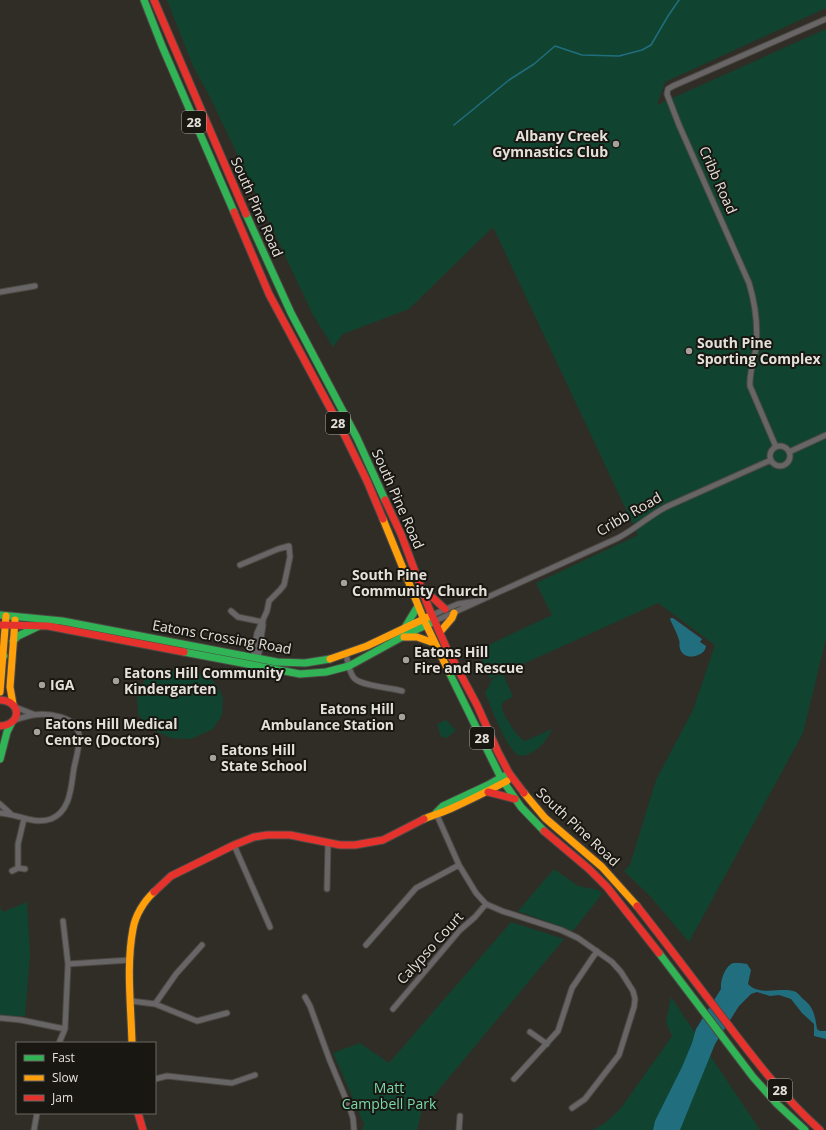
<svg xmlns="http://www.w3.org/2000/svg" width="826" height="1130" font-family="'Open Sans',sans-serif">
	<rect width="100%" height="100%" fill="#302d27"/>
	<path fill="#104430" d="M167 0H826V8L665 82 657 105 826 29V639L803 733 689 942 650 896 624 871 630 865 656 780 693 710 715 645 658 603 490 679 478 650 552 615 536 583 638 535 493 227 409 309 343 334 333 347 313 315 211 99 193 66Z
		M160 668 207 675 217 685 223 698 222 715 213 729 191 739 171 738 149 728 138 714 137 696 143 683 149 673Z
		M503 674 513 697C508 699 501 701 502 707 502 714 519 740 525 741L552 729C548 738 541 748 532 752 528 755 522 757 518 755 506 748 493 711 487 698L485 692 490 685 491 680Z
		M446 720 456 730 447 738 441 737 437 724Z
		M554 869 578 886 598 890 602 894 573 931 518 911Z
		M27 902 30 955 25 1016H5L0 1014V907L3 912Z
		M511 922 564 939 422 1110 417 1130H362L364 1124 333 1053 360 1043 389 1063Z
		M671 997 760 1130H593L605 1123 621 1108 672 1036 666 1022Z"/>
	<path fill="#216e7f" d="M671 618H673L702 639 700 642 706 646C705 651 703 653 698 655 691 658 683 657 680 649 679 646 680 642 679 640 677 633 673 626 670 619Z
		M740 963 747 964 751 970 748 984C760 997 783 986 796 992 799 994 801 997 803 999 814 1007 815 1016 817 1029L820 1031H826V1039L814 1036V1024L802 1013 791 999 779 995 770 996 757 992 751 994 739 1006 715 1044 680 1130H653L655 1121 682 1067 692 1043 696 1029 721 989C720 981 725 966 733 963 735 963 738 963 740 963Z"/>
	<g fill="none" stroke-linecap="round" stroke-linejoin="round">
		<path stroke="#216e7f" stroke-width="1.5" d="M454 125 509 80 534 64 555 46 582 55 619 56 642 50 651 45 668 16 679 0"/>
		<defs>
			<path id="street" d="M0 292 35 286
				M770 456a10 10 0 1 1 20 0a10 10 0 1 1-20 0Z
				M776 447 750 386C749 373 754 361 756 348 758 327 755 303 749 283L679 125 667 94 668 89 673 86 826 19
				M789 452 826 435
				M240 565 278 549 289 546 290 557 284 585 280 590 269 601 267 611 257 633 253 658
				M231 611 238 617 263 622
				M432 615 458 604 477 601
				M435 621 618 538C635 529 649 516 666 507L771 460
				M346 654C348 662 349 672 354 678 361 686 392 688 402 691
				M258 659 263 625
				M15 707 33 714
				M0 804 11 814
				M0 813C18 814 33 825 51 819 71 811 71 786 74 768 76 758 80 746 79 735 77 716 48 713 33 715 27 716 21 718 15 720
				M436 813 459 865 476 893 486 904 502 911 561 930 578 938 612 962 621 972 633 991 635 999 634 1007 619 1055 585 1099 572 1108
				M234 845 270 927
				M18 868V844L24 819
				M12 871 18 868 25 869
				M327 889 328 844
				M366 945 416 888 459 865
				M68 964 130 960
				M305 997 310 1006 330 1061 350 1109 353 1118 354 1130
				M131 1001 155 1004 197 1021 227 1013
				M155 1004 176 974 202 945
				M393 1009 460 930 475 917 486 904
				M0 1018 21 1020 65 1029
				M530 1032 547 1044
				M59 1043 65 1029 68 964 63 921
				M155 1079 167 1076 232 1083 255 1075
				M514 1079 558 1031 572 988 597 951
				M34 1130 37 1113
				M459 1130 460 1116"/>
			<path id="fast" d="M144 0 162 46 234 212
				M246 214 291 313 357 438 385 500
				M0 615 62 621 277 662 305 663 330 659
				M404 629 418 606
				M13 641 18 636 39 626
				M0 649 1 653 4 656
				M184 652 300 674 326 672 349 666 411 632 431 623
				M449 672 501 778 521 807 544 831
				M0 759 7 732 11 724
				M436 813 443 806 488 785 504 776
				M659 953 753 1077 777 1104 805 1130"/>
			<path id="slow" d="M383 519 424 620 449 672
				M440 632 452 618 454 613
				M404 637H417L434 643
				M330 659 367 646 428 617
				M0 692 6 616
				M13 704 10 687 15 620
				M524 793 545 818 602 867 637 906
				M424 819C433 815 441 813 450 809 470 800 488 791 507 781
				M132 1043C131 1006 126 965 133 929 135 916 144 901 154 892"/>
			<path id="jam" d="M154 0 246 214
				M234 212 269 294 344 434 367 481 383 519
				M385 500 401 534 428 606 446 647 477 705 498 752 509 773 524 793
				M423 593 431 596 445 609
				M0 625 48 626 184 652
				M0 700C22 701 22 725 0 726
				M488 792 515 799
				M544 831 589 869 607 887 659 953
				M154 892 171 876 234 845 254 837 267 835H290L340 845H355L383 840 424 819
				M637 906C667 944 696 983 726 1022 755 1060 784 1098 820 1130
				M138 1113 143 1130"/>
		</defs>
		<use href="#street" stroke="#4c4944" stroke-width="7"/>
		<use href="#fast" stroke="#4c4944" stroke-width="9"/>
		<use href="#slow" stroke="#4c4944" stroke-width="9"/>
		<use href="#jam" stroke="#4c4944" stroke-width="9"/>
		<use href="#street" stroke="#676565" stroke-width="5"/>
		<use href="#fast" stroke="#30b455" stroke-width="7"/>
		<use href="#slow" stroke="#ff9f0a" stroke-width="7"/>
		<use href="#jam" stroke="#e5322d" stroke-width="7"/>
	</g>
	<g fill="#a6a29b" stroke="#191712" stroke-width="1.5">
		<circle cx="616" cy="144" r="4"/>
		<circle cx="689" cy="351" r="4"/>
		<circle cx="344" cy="583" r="4"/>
		<circle cx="406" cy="660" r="4"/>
		<circle cx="116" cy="681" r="4"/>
		<circle cx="42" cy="685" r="4"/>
		<circle cx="402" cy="717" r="4"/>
		<circle cx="37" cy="732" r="4"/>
		<circle cx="213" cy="758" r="4"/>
	</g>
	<g text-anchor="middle" stroke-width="4" stroke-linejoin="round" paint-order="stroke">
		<g fill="#191712" stroke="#a8a49e" stroke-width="1">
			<rect x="182" y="111" width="24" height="22" rx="3"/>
			<rect x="326" y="412" width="24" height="22" rx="3"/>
			<rect x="470" y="727" width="24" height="22" rx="3"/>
			<rect x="768" y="1079" width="24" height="22" rx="3"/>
		</g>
		<g font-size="13" font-weight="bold" fill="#e5e1da">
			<text x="194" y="127">28</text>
			<text x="338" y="428">28</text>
			<text x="482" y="743">28</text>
			<text x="780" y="1095">28</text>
		</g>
		<g font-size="14" font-weight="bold" fill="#e5e1da" stroke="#191712" text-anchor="start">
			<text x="608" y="141" text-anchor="end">Albany Creek<tspan x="608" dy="16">Gymnastics Club</tspan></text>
			<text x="697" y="348">South Pine<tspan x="697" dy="16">Sporting Complex</tspan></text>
			<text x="352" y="580">South Pine<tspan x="352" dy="16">Community Church</tspan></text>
			<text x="414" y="657">Eatons Hill<tspan x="414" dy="16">Fire and Rescue</tspan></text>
			<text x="124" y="678">Eatons Hill Community<tspan x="124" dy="16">Kindergarten</tspan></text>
			<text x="50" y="690">IGA</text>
			<text x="394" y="714" text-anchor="end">Eatons Hill<tspan x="394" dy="16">Ambulance Station</tspan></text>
			<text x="45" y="729">Eatons Hill Medical<tspan x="45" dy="16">Centre (Doctors)</tspan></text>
			<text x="221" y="755">Eatons Hill<tspan x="221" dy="16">State School</tspan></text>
		</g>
		<g font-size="14" fill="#e5e1da" stroke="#191712">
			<text transform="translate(718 180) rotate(66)" y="5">Cribb Road</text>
			<text transform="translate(257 207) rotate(66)" y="5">South Pine Road</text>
			<text transform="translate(398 499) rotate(66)" y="5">South Pine Road</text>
			<text transform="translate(629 514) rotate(-30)" y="5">Cribb Road</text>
			<text transform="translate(222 637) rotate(10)" y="5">Eatons Crossing Road</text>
			<text transform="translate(578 827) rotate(43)" y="5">South Pine Road</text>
			<text transform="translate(430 948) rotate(-48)" y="5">Calypso Court</text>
		</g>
		<g font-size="14" fill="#79d9ab" stroke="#191712">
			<text x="389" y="1093">Matt<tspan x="389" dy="16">Campbell Park</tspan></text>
		</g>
	</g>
	<rect x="16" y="1042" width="140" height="72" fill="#191712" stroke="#6b6862"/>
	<rect x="24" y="1055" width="20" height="6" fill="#30b455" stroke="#6b6862"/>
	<text x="52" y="1062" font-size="12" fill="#e5e1da">Fast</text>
	<rect x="24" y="1075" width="20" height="6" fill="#ff9f0a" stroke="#6b6862"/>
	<text x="52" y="1082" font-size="12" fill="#e5e1da">Slow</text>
	<rect x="24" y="1095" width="20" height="6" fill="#e5322d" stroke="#6b6862"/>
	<text x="52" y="1102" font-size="12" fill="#e5e1da">Jam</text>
</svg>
